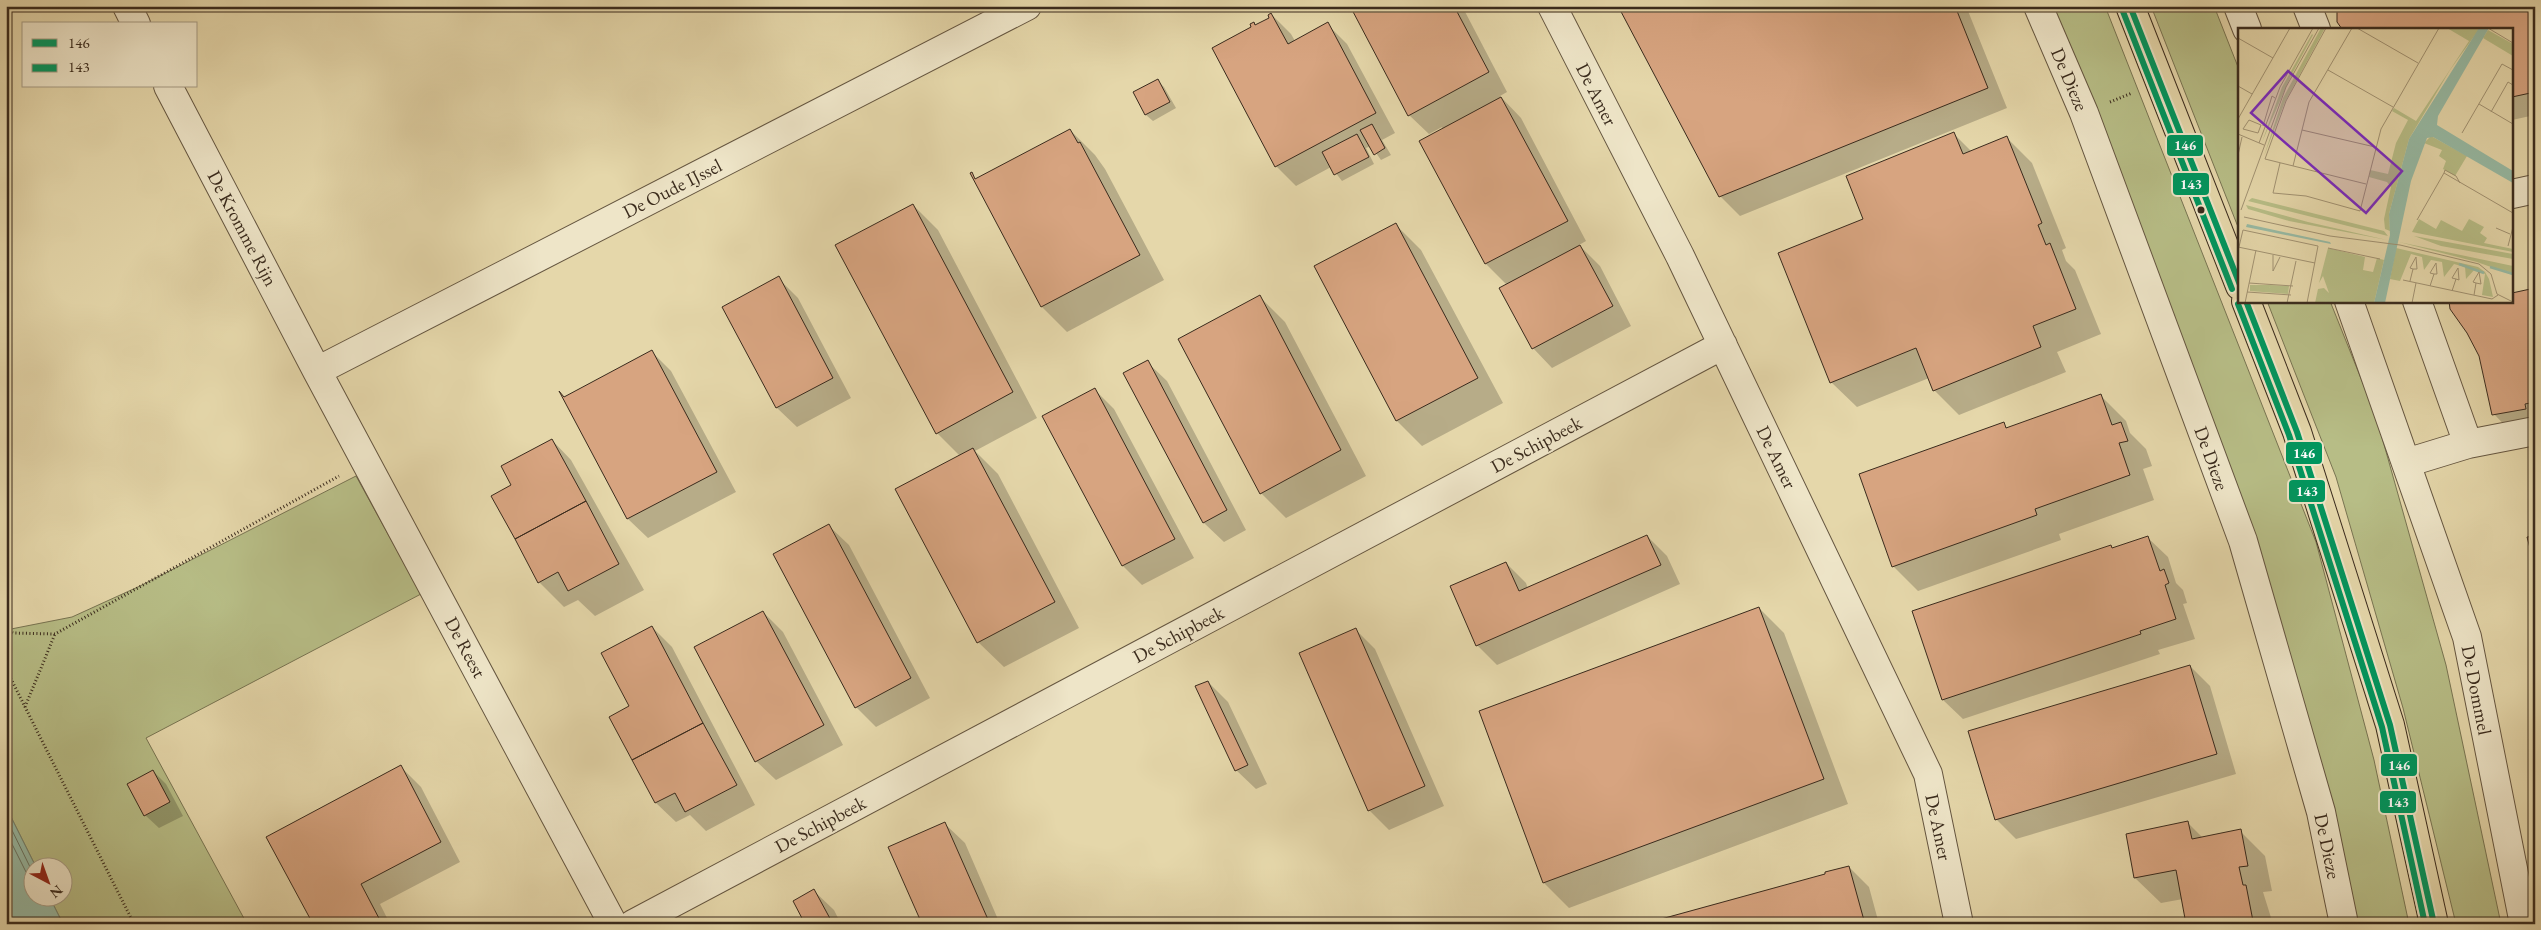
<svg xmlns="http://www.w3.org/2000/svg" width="2541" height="930" font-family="'EB Garamond',serif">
	<rect width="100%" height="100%" fill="#e5d7aa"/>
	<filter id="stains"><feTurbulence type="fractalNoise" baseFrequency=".004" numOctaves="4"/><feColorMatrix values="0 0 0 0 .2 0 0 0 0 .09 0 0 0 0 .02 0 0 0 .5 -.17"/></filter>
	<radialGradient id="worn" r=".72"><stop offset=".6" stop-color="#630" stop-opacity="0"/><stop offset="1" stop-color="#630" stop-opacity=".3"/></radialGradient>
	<path fill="#b7bd86" stroke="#787452" d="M2043 6H2105L2316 542 2374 760 2409 924H2354L2243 506Z
		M2151 6H2214L2240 72V232Z
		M2267 301H2330L2376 416 2446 665 2501 924H2456L2403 708 2336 477Z
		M356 476 421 594 146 738 247 924H63L50 898H62V868L36 867 6 807V630L72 617 140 586Z"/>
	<path fill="#97baa4" stroke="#72816e" d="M6 807 36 867 32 868V898H50L63 924H6Z"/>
	<path fill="#0003" d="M1351 6H1462L1507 92 1500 96 1521 118 1586 241 1579 245 1600 266 1631 326 1552 368 1533 348 1507 285 1486 264 1421 141 1443 130 1442 127 1429 134 1409 115Z
		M1619 6H1966L2007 108 1740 216 1720 196Z
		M2535 6V115L2512 120V29Z
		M1271 14 1291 34 1295 41 1327 24 1347 44 1395 133 1382 140 1391 155 1381 160 1371 146 1366 148 1374 164 1342 181 1331 167 1296 186 1276 166 1253 28 1254 24 1256 26 1271 19Z
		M1157 80 1164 87 1176 108 1153 121 1146 115 1134 92Z
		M1070 130 1095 155 1105 169 1164 280 1067 332 1042 307 975 180Z
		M1954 134 1972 152 2007 138 2032 163 2066 248 2062 250 2066 261 2075 270 2101 334 2057 352 2066 372 1959 415 1934 390 1929 378 1857 407 1831 382 1865 220Z
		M913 205 938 230 1037 418 975 451 998 474 1079 628 1004 667 978 642 897 489 960 456 937 433Z
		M1396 225 1421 250 1503 403 1422 446 1397 421 1316 267Z
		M778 278 798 298 851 398 797 427 777 408 724 307Z
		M2535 290V430L2513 434 2494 414 2512 301Z
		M1260 297 1285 322 1366 476 1286 518 1261 493Z
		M652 352 671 371 736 492 648 538 628 519 564 398Z
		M1147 362 1167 381 1246 530 1224 542 1204 523 1125 374Z
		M1095 390 1114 409 1194 558 1142 585 1123 566 1044 417Z
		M2101 396 2126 421 2130 433 2146 449 2152 466 2143 469 2154 500 2059 534 2061 540 1918 591 1893 566 2004 424 2008 429Z
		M552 440 571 460 644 590 595 616 578 600 564 607 539 582 513 485Z
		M829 526 849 545 930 698 876 727 856 707Z
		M1647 536 1667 556 1680 584 1497 665 1477 645 1506 563 1526 583 1528 589Z
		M2148 538 2168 557 2176 583 2183 590 2187 603 2183 604 2195 639 2158 650 2160 654 1963 719 1943 700 2111 547 2113 549Z
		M1759 608 1784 633 1848 804 1569 908 1544 883 1481 712Z
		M763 612 783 632 843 745 776 780 756 761Z
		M652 627 672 647 755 805 706 831 690 815 676 822 656 803 631 707Z
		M1355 629 1375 649 1444 806 1389 830 1369 810Z
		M2190 666 2210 686 2236 774 2016 839 1996 819Z
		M1208 682 1228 702 1267 784 1256 789 1236 770Z
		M401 767 421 787 460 862 380 904 390 924H314Z
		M153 771 166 784 183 816 159 828 145 815Z
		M2188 823 2203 838 2240 831 2265 856 2272 891 2263 892 2273 924H2188L2183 899 2161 903 2135 878 2127 835Z
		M945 824 965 843 1000 924H923Z
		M1849 867 1869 887 1879 924H1648L1827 875Z
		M814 891 834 910 841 924H806Z"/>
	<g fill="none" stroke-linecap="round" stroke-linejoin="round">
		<path stroke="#687260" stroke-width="1" d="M6 818 32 871
			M6 832 26 872 32 878"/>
	</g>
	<path fill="#d7a480" stroke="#3a2b1d" d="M1350 6H1454L1489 72 1408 116Z
		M1618 6H1955L1988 88 1719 197Z
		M2337 6H2535V92L2512 97V29H2342L2337 22Z
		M1271 13 1288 44 1328 22 1376 113 1275 167 1212 48 1251 27 1250 24 1254 22 1255 25 1269 18 1268 15Z
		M1158 79 1170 102 1145 115 1133 92Z
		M1501 97 1568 221 1485 264 1419 141Z
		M1372 124 1385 148 1374 155 1360 130Z
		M1070 129 1078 143 1080 142 1140 255 1041 307 970 173 972 172 975 179Z
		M1954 132 1963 154 2007 136 2042 223 2038 225 2046 245 2050 243 2076 309 2033 326 2041 347 1933 391 1916 348 1830 383 1778 253 1863 219 1846 176Z
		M1357 134 1369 157 1334 175 1322 152Z
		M913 204 1013 392 936 434 835 245Z
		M1396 223 1478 378 1396 421 1314 266Z
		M1580 245 1613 306 1532 349 1499 288Z
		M779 276 833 378 776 408 722 307Z
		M2535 288V402L2525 404 2526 409 2492 415 2479 356 2467 333 2450 309 2449 301H2512V293Z
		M1260 295 1341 450 1260 494 1178 339Z
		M652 350 717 472 627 519 559 391 564 397Z
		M1148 360 1227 510 1203 523 1123 373Z
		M1095 388 1175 539 1122 566 1042 416Z
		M2101 394 2112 425 2121 422 2128 441 2119 443 2130 475 2035 509 2037 515 1892 567 1859 474 2004 422 2006 428Z
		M552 439 586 501 515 539 491 496 511 485 501 466Z
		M973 448 1055 602 977 643 895 489Z
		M586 501 619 564 568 591 558 572 538 583 515 539Z
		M829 524 911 678 855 708 773 554Z
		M1647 535 1661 565 1476 646 1450 586 1506 562 1519 591Z
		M2148 536 2160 571 2164 569 2169 583 2165 585 2176 619 2140 631 2141 634 1942 700 1912 611 2111 545 2112 548Z
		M2535 536V567L2527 537Z
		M1759 607 1824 779 1543 883 1479 711Z
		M763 611 824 725 755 762 694 647Z
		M652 626 703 723 632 760 609 717 629 706 601 653Z
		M1356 628 1425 786 1368 811 1299 653Z
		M2190 665 2217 754 1995 820 1968 731Z
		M1208 681 1248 765 1235 771 1195 686Z
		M703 723 737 785 685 812 675 793 655 803 632 760Z
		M401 765 441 842 361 884 382 924H313L266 837Z
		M153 770 170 802 144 816 127 784Z
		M2188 821 2192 839 2241 829 2248 866 2239 867 2243 885H2246L2253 921 2240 924H2186L2176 870 2134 878 2126 834Z
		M945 822 990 924H922L888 847Z
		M1849 866 1865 924H1643L1825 874V872Z
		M814 889 833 924H805L793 901Z"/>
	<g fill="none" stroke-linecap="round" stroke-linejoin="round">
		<defs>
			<path id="minor" d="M127 6 136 24
				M1552 6 1680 256 1928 774 1959 924
				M2038 6 2084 113 2243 541 2321 812 2344 924
				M2238 6 2247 29
				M2307 6 2316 29
				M168 86 317 371 613 924
				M2512 194 2535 189
				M2349 301 2467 637 2524 924
				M317 371 1027 6
				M2468 444 2535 431
				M2406 463 2468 444 2417 301
				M633 924 1723 345"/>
			<path id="major" d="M2130 6 2240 286
				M2246 301 2297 432 2390 725 2434 924"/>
		</defs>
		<use href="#minor" stroke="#655640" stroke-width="30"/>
		<use href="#major" stroke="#3a2b1d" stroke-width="30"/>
		<path stroke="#3a2b1d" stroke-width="3" stroke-dasharray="1 2.5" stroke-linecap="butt" d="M2110 102 2132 93
			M6 629 13 633 55 634 339 476
			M6 669 134 924
			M25 707 55 634"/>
		<use href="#minor" stroke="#eee5c8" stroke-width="28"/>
		<use href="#major" stroke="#e5d7aa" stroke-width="28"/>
		<defs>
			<path id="bus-1" d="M2130 6 2240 285
				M2246 301 2297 432 2390 725 2434 924"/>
			<path id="bus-2" d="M2122 9 2232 289
				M2238 304 2289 435 2382 727 2425 924"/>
		</defs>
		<use href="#bus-1" stroke="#eee5c8" stroke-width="10"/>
		<use href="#bus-2" stroke="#eee5c8" stroke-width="10"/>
		<use href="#bus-1" stroke="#00965e" stroke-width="6"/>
		<use href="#bus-2" stroke="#00965e" stroke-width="6"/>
	</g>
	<circle fill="#3a2b1d" stroke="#eee5c8" stroke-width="2" cx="2201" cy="210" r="4.5"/>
	<g text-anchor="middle" stroke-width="4" stroke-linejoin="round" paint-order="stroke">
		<g font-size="19" fill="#3a2b1d" stroke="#eee5c8">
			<text transform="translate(2070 79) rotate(67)" y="7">De Dieze</text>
			<text transform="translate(1597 94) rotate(63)" y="7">De Amer</text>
			<text transform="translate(672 188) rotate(-27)" y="7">De Oude IJssel</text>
			<text transform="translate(243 228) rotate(62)" y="7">De Kromme Rijn</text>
			<text transform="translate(1536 444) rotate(-28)" y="7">De Schipbeek</text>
			<text transform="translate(1777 457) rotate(64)" y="7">De Amer</text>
			<text transform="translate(2212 458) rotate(70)" y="7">De Dieze</text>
			<text transform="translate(1178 634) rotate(-28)" y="7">De Schipbeek</text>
			<text transform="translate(466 647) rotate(62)" y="7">De Reest</text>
			<text transform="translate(2477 690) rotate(79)" y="7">De Dommel</text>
			<text transform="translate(820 824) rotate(-28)" y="7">De Schipbeek</text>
			<text transform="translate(1939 827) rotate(78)" y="7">De Amer</text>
			<text transform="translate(2328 846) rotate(78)" y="7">De Dieze</text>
		</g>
	</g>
	<g transform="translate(2238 28)">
		<rect width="275" height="275" fill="#e5d7aa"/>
		<path d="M83 0H87L47 74 26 128 45 70ZM209 0H242L212 42 171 111 151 186 152 203 147 201 146 191 153 159 149 154 131 149 132 142 150 146 158 115 170 92 154 83 156 80 178 93 231 13ZM250 2 275 16V28L245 10ZM74 6 75 7 53 48 24 114 44 59ZM193 108 229 128 217 148 205 141 208 133 201 128 204 122 186 115ZM14 170 146 203 150 208 10 173ZM8 177 70 194 149 212 51 193 10 181ZM181 191 198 201 203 192 224 203 231 191 246 199 242 205 249 210 246 215 275 221V224L174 204ZM176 208 275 226V231L203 218ZM161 214 275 238V247L239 234ZM90 220 127 229 125 242 135 244 139 230 146 232 136 275H77L80 261 86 260 91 265 85 248 81 255ZM158 220 240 239 247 244 251 251 255 269 244 267 247 246 237 241 228 251 227 239 216 236 206 249 204 234 193 232 186 242 184 229 173 226 162 253 152 251ZM12 257H32L31 260 32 257 51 258 50 266 12 263Z" fill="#b7bd86"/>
		<path d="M241 0H251L200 88 199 97 275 143V155L195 109 189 110 173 153 147 275H136L152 207 151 186 171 111ZM9 196 92 214 93 216 8 199Z" fill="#97baa4"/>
		<path fill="none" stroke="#97baa4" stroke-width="2.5" d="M221 236 246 245M252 239 275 246"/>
		<path fill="none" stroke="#a19272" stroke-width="1" d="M119 0 180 35M250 0 275 15M0 10 35 30M90 42 155 79M0 58 14 66M241 76 275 96M253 84 270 54 275 57M0 91 52 0M11 92 23 97 20 105 5 101ZM25 98 34 68 37 70M64 102 137 119M224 105 264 36 275 42M0 106 26 117M21 115 42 59 75 0M0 127 4 109M27 131 48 73 88 0M27 131 128 156M42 135 35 165 68 168 122 183 143 101 201 0M55 138 71 74 114 0M206 145 275 185M206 145 207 142 218 148 222 155M3 182 48 59 81 0M6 189 92 208 162 217 241 236 253 246 259 266 275 274M179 192 206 145M258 200 272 206M270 218 275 199M0 219 77 235M90 220 142 231M0 223 5 202 80 218 69 275M35 227V243L42 229M165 252 254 271 260 267M172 253 175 241 172 240 178 229 179 241H175M11 255 55 258M192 258 196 246H199L198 235 192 245 196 246M214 263 218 251 214 250 220 240 221 252 218 251M9 264 53 267M236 267 238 255 235 254 241 244 243 256 238 255M7 275 18 222M49 275 58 233M174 275 178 255"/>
		<path fill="#7b2cbf" fill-opacity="0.15" stroke="#7b2cbf" stroke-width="2.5" d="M50 43 164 143 128 185 13 85Z"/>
		<rect width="275" height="275" fill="none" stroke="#3a2b1d" stroke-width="2.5"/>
	</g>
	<g stroke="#eee5c8" stroke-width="2">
		<rect x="2166" y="134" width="38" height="23" rx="5" fill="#00965e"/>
		<rect x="2172" y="172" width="38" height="24" rx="5" fill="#00965e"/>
		<rect x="2285" y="441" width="38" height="24" rx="5" fill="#00965e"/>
		<rect x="2288" y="479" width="38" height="24" rx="5" fill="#00965e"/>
		<rect x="2380" y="753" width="38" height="24" rx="5" fill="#00965e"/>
		<rect x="2379" y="790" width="38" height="24" rx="5" fill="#00965e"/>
	</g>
	<g font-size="14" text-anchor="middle" font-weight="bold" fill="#fff">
		<text x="2185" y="150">146</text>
		<text x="2191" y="189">143</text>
		<text x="2304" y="458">146</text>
		<text x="2307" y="496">143</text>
		<text x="2399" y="770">146</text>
		<text x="2398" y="807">143</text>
	</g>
	<rect width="2541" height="930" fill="none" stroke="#e5d7aa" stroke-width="25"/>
	<rect x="8" y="8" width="2526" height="915" fill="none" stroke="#3a2b1d" stroke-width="2.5"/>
	<rect x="12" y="12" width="2516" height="905" fill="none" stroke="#3a2b1d"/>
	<rect x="22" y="22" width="175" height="65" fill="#eee5c8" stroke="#a69b84"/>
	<rect x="32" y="39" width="25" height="8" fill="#00965e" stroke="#a69b84"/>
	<text x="68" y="48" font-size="15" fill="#3a2b1d">146</text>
	<rect x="32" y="64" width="25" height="8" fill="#00965e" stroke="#a69b84"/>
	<text x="68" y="72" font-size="15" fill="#3a2b1d">143</text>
	<g transform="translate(48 882) rotate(139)"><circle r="24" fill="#eee5c8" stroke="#a69b84"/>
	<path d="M0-4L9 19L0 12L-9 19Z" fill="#8f2418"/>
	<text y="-8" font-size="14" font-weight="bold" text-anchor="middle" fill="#3a2b1d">N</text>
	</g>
	<rect width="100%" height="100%" filter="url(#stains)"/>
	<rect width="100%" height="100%" fill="url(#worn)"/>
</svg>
